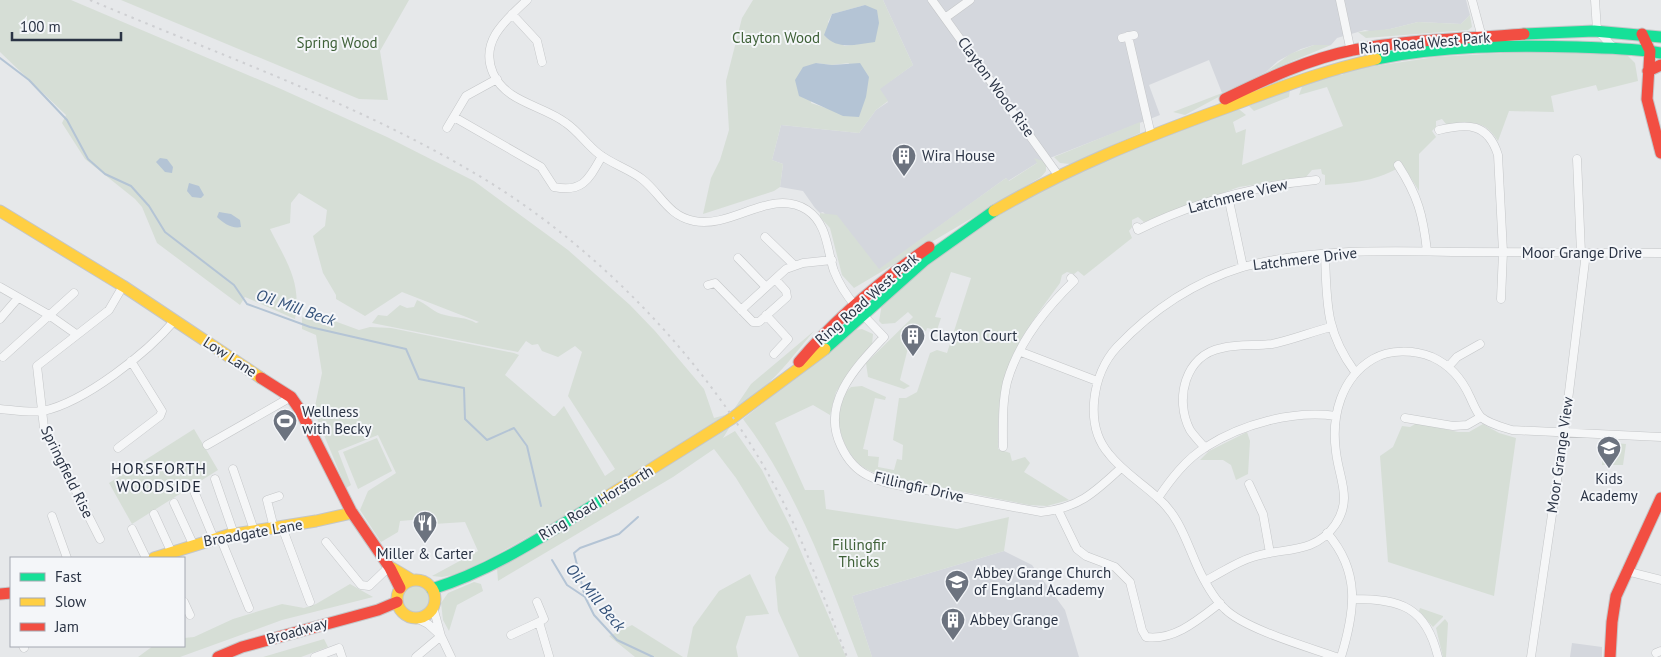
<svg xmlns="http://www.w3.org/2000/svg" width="1661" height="657" font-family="'PT Sans',sans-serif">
	<rect width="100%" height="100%" fill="#e6e8ea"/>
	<path fill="#d4d7dd" d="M883 0H1466L1470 15 1461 24 1418 22 1390 29 1374 32 1365 30 1337 38 1331 45H1314L1301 49 1278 61 1266 72 1222 93 1209 60 1149 85 1160 115 1037 163 1008 181 1006 178 879 270 823 212 820 213 815 208 803 191 780 187 783 164 772 160 781 125 859 133 876 110 888 102 879 89 913 65Z
		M1004 551 1032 565 1065 610 1079 657H872L852 596Z
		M1572 643 1602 647V657H1570Z"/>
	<path fill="#d6ded6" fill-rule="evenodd" d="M0 0H71L281 89 387 137 474 181 568 250 630 305 655 331 704 389 714 418 725 415 626 481 496 555 458 574 442 577 432 576 478 551 465 522 434 524 412 520 400 521 398 532 381 542 360 510 368 491 396 473 378 435 338 451 351 485 346 488 314 411 322 373 316 335 302 329V318L307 311 359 330 370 327 391 328 514 353 519 355 505 375 553 416H555L564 406 605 476 615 469 568 396 582 352 575 346 558 357 542 351 538 344 532 345 526 341 518 352 372 323 378 315 387 316 400 305 407 308 414 307 417 300C427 304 434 313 445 315 456 318 466 317 476 323L479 322 402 292 365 316 336 299V295L323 273 313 236 325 226 327 210 299 193 291 203 290 223 270 229C286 261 302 282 295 319L245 297 240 305 157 243 142 207 135 199 85 159 62 123 66 115 0 52Z
		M121 0H409L380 51 388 100 359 99Z
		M753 0H883L913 65 880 89 888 101 876 110 859 133 781 125 772 160 783 164 780 187 774 191 703 214 711 178 720 160 729 130 726 81 742 18ZM865 5 858 44 844 46 828 22 832 14ZM816 63 832 65 849 63 826 108 811 103Z
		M1470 15 1472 27 1468 30 1366 38 1358 32 1390 29 1418 22 1461 24Z
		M1314 45H1331L1266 72 1290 54Z
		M1540 51 1627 55 1635 63 1638 81 1598 91 1596 85 1551 96 1554 112 1509 111 1498 141C1482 116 1470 125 1446 124L1442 119 1436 121V127L1432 131 1436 137 1419 154V191L1403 165C1379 181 1353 183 1325 185V175L1322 174 1321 169 1312 170 1306 177 1239 187 1144 222 1138 217 1132 220V227L1129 231 1132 238 1084 276 1078 271 1074 274 1067 272 1062 275 1060 283C1038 314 1011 346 1003 384 998 405 998 427 998 449L1010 453 1012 461 1025 457 1030 463 1024 472 1069 500 1047 506 1029 505 892 478C882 475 871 473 863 467 841 451 827 407 851 387L862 386 886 397 885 400 875 398 863 449 868 450V456L879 457 878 467 894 470 897 459 902 460 903 445 893 440 899 398H906L917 392 930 353 937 350 947 353 971 278 951 272 935 317 941 318 937 330 927 328 926 331 913 328 900 380 910 386 904 389 868 377 866 363 913 317 908 312 895 323 882 324 879 321 882 304 941 253 1021 201 1100 162 1234 110H1240L1246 115 1233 122 1236 133 1246 129 1242 165 1343 126 1327 87 1299 95 1303 84 1333 74 1342 75 1348 70 1436 57Z
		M1235 88 1185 115 1173 112Z
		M1290 89 1289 97 1254 111 1249 106Z
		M1140 122V133L1070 164 1060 163 1054 157Z
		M1034 158 1046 162V171L1041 177 854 288 842 275 830 228 820 217V213L837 215 879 269 1006 178 1009 181 1037 163Z
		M862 329 873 334 872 345 856 362 836 392 830 415 813 405 775 423 805 490H824L826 509 957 529 1009 517 1004 551 852 596 872 657H858C827 575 797 490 743 419L856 330Z
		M814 331C787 363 771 387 734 409L751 384Z
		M1417 423 1458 432H1469L1483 424 1499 433 1516 438 1494 596 1388 562 1380 456 1393 447 1402 426 1410 427Z
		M731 425 723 438 735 431 762 470 790 526 846 657H799L778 611 775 577 789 548 769 531 736 478 714 449 673 477 498 581 497 568Z
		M194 429 218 470 132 524 109 483Z
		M1247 432 1250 441 1248 474 1236 480 1231 465 1223 460H1200L1209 451Z
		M377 438 392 471 358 489 343 452Z
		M1603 442 1626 444 1623 465H1602Z
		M750 574 769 614 746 616 736 647 738 657H687L693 627 719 591Z
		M474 582 481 584 483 591 457 605 449 631 443 620 441 603 448 593Z
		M350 584 373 597 282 620 180 657H138L153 646H184V638L194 637 233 619 282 604 304 608 316 604Z
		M402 599a14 14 0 1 1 28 0a14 14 0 1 1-28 0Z
		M1420 608 1443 616V617L1433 627 1419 611Z
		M1445 619 1448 623 1446 657H1443L1436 628Z
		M632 625 683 657H635L609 636Z
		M324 639 328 647 301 657H263Z"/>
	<path fill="#b4c4d5" d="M865 5 877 10 879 23 875 42C856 44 838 51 824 35L832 14Z
		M816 63 832 65 860 63 869 77 866 97 859 117 843 116 799 96 795 80 803 67Z
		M160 158 167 159 173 167 172 173 165 172 156 162Z
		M189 183 199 186 204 195 201 198 192 197 187 191Z
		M219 212 231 214 240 220 241 227C232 229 223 223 217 217Z"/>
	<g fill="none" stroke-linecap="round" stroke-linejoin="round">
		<path stroke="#b4c4d5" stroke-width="2" d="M0 58 29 80 67 120 88 159 105 174 131 186 149 206 165 232 234 285 247 304 310 327 406 349 419 379 464 388 465 419 487 440 514 428 527 446 541 506
			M552 560 567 585 585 597 594 615 617 640 653 657
			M585 597 574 553 580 548 619 534 638 517"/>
		<defs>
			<path id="street" d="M527 0C507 19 479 41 493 73 506 103 543 105 566 123 579 132 587 145 599 154 612 164 629 169 642 179 661 194 668 216 694 221 732 229 771 187 807 210 828 224 827 251 834 271 839 284 847 296 856 307
				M932 0 1058 175
				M1340 0 1351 52
				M1472 0 1483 41
				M1595 0 1597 30 1614 48
				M512 14 537 41 542 62
				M945 18 970 0
				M1128 36 1151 135
				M1122 38 1134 35
				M454 117 541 167 554 187C583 193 589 179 602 156
				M447 128 466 96 497 79
				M1439 130C1468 123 1488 123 1498 155L1503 252 1501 299
				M1577 159 1581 253
				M1398 165C1418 196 1423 215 1427 251
				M1228 196 1243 267
				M1137 227 1138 230C1195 202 1253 186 1316 180
				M765 237 794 265
				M1325 255C1327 303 1325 331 1355 372
				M738 258 766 287
				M708 285 715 283 753 322H759L787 297 786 291 775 279
				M0 287 49 315 76 334
				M741 310 786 269 803 263 832 260
				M766 315 788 339 774 354
				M864 316 884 337C857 366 820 403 841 446 847 459 856 470 869 476 888 486 915 488 936 492 971 499 1006 506 1041 512 1079 508 1095 492 1121 468
				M0 319 18 298
				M1021 352 1097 381
				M3 357 74 293
				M1449 366 1457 357 1480 344
				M0 409C13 410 30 413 43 411 85 402 147 353 175 320
				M1405 418 1453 426 1467 425 1481 417
				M207 445 291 397
				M1003 447C1003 426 1002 403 1007 382 1018 343 1046 308 1074 281L1071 278
				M118 448 160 416 162 411 131 361
				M1205 448C1200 442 1194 436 1190 430 1174 399 1185 355 1222 348 1239 344 1256 346 1272 344 1292 340 1311 332 1331 327
				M233 469 254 530
				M215 479 234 534
				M1249 484 1263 514 1270 553
				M194 491 214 539
				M1158 498C1171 479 1186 459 1206 447 1242 424 1293 410 1336 416
				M174 503 193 544
				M1058 510 1077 549 1086 556 1115 567 1130 582 1142 630 1146 637C1174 641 1198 620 1220 603
				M154 514 171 551
				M52 516 67 558
				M282 527 310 602
				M274 528 267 500 279 496
				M132 529 146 558
				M1327 533C1361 572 1355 611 1341 657
				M220 537 249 608
				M100 539 44 428 37 366 109 310 123 286
				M326 542 361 585 369 586 390 566
				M1626 571 1661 580
				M1205 581C1221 573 1236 562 1253 557 1283 547 1314 555 1335 525 1353 499 1339 479 1336 452 1331 416 1341 378 1373 359 1390 349 1414 350 1432 357 1450 365 1462 379 1470 397 1473 403 1476 412 1481 417 1489 424 1502 427 1512 430L1661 437
				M1354 599C1401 599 1426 607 1438 657
				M184 602 190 615
				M537 602 544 619 539 622 549 656
				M433 607 441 636 451 657
				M414 617 428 624 439 634
				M511 635 539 622
				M23 646 24 648
				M1656 653 1661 651
				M315 657 339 648 342 657
				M416 657 441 636
				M1336 657C1308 647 1245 629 1225 609 1215 600 1206 584 1200 572 1187 545 1181 518 1158 498 1142 483 1123 472 1109 454 1084 425 1092 374 1117 347 1152 310 1194 282 1243 267 1312 248 1388 251 1459 252 1526 252 1594 253 1661 253
				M1531 657 1564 433 1586 253"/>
			<path id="fast" d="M1524 34 1594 31 1661 37
				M1376 59C1442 46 1510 45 1577 47 1605 48 1633 48 1661 53
				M825 349 925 260 994 211
				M432 589C494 570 549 532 605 498"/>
			<path id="slow" d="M0 211 123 286 261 378
				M994 211C1067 168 1145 137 1225 108 1277 89 1321 71 1376 59
				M605 498 731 419 825 349
				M154 558 228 535 316 521 352 513
				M392 568 412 580
				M397 599a19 19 0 1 1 38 0a19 19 0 1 1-38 0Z"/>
			<path id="jam" d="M1642 34 1650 51 1647 99 1661 153
				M1648 71 1661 65
				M1225 99C1266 79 1308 59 1353 50 1409 39 1467 39 1524 34
				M799 362C836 318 882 280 929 247
				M261 378 291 397 300 410 351 511 390 568 400 588
				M0 594 11 593
				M218 657 242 647 378 610 397 602
				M1610 657 1612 622 1616 596 1661 498"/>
		</defs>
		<use href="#street" stroke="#c4c6c8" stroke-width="9"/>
		<use href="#fast" stroke="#c4c6c8" stroke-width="13"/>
		<use href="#slow" stroke="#c4c6c8" stroke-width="13"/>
		<use href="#jam" stroke="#c4c6c8" stroke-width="13"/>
		<use href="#street" stroke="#f5f6f7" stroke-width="8"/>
		<use href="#fast" stroke="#16e098" stroke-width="11"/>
		<use href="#slow" stroke="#ffcf43" stroke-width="11"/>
		<use href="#jam" stroke="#f24e42" stroke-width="11"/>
		<path stroke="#cecfd2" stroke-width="2" stroke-dasharray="2.5 5" stroke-linecap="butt" d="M90 0C215 53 346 99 464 167 593 240 709 361 778 492 806 545 825 602 847 657"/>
	</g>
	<defs>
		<symbol id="building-pin" viewBox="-11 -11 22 30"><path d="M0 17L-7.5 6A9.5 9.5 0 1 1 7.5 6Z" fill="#6c737f" stroke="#f4f6f9"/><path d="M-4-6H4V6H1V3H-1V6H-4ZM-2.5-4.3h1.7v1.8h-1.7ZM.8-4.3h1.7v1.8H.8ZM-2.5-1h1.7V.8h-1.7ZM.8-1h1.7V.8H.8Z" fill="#fff"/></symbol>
		<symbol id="stadium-pin" viewBox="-11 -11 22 30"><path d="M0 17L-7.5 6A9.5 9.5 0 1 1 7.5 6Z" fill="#6c737f" stroke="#f4f6f9"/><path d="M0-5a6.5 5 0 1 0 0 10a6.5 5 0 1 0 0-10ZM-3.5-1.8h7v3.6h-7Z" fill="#fff"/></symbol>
		<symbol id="school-pin" viewBox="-11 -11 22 30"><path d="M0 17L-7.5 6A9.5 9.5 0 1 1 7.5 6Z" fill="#6c737f" stroke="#f4f6f9"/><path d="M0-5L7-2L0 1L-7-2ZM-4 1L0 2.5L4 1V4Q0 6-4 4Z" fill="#fff"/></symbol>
		<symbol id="restaurant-pin" viewBox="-11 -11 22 30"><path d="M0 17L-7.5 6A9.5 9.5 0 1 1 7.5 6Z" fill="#6c737f" stroke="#f4f6f9"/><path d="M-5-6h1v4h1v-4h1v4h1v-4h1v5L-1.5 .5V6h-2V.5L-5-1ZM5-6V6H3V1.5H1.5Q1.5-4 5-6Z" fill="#fff"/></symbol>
	</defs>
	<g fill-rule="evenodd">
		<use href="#building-pin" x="890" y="142" width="28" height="38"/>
		<use href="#building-pin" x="899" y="322" width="28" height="38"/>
		<use href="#stadium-pin" x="271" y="407" width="28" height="38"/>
		<use href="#school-pin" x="1595" y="434" width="28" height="38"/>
		<use href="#restaurant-pin" x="411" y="509" width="28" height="38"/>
		<use href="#school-pin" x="943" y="568" width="28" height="38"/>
		<use href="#building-pin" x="939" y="606" width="28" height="38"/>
	</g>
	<g text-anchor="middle" stroke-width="4" stroke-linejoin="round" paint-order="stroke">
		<g font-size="15" fill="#3f6138" stroke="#f4f6f9">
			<text x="776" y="43">Clayton Wood</text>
			<text x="337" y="48">Spring Wood</text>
			<text x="859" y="550">Fillingfir<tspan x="859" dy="17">Thicks</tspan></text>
		</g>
		<g font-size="15" fill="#2b3445" stroke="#f4f6f9">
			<text transform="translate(1425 43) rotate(-5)" y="5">Ring Road West Park</text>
			<text transform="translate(996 87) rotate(54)" y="5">Clayton Wood Rise</text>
			<text transform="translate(1238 196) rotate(-14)" y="5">Latchmere View</text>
			<text x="1582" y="258">Moor Grange Drive</text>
			<text transform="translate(1305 259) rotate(-7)" y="5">Latchmere Drive</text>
			<text transform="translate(867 299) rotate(-41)" y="5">Ring Road West Park</text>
			<text transform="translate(230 357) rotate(33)" y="5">Low Lane</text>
			<text transform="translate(1560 455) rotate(-82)" y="5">Moor Grange View</text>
			<text transform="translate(67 472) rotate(64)" y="5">Springfield Rise</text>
			<text transform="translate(919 487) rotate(13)" y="5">Fillingfir Drive</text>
			<text transform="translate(596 503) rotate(-31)" y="5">Ring Road Horsforth</text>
			<text transform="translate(253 533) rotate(-10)" y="5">Broadgate Lane</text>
			<text transform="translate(297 631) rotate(-16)" y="5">Broadway</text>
		</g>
		<g font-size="15" fill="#2b3445" stroke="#f4f6f9" text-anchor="start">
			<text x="922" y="161">Wira House</text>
			<text x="930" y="341">Clayton Court</text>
			<text x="302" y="417">Wellness<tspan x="302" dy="17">with Becky</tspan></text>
			<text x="1609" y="484" text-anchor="middle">Kids<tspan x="1609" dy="17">Academy</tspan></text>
			<text x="425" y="559" text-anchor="middle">Miller &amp; Carter</text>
			<text x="974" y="578">Abbey Grange Church<tspan x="974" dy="17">of England Academy</tspan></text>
			<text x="970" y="625">Abbey Grange</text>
		</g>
		<g font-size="16" font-style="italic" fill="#34527a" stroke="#f4f6f9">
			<text transform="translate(296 307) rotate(19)" y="6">Oil Mill Beck</text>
			<text transform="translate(596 597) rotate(50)" y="6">Oil Mill Beck</text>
		</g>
		<g font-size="16" letter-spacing="1" fill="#1d2536" stroke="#f4f6f9">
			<text x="159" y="474">HORSFORTH<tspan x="159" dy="18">WOODSIDE</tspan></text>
		</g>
	</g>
	<rect x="10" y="557" width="175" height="90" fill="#f4f6f9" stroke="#a4a8b1"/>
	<rect x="20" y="573" width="25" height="8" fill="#16e098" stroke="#a4a8b1"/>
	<text x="55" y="582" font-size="15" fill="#2b3445">Fast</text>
	<rect x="20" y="598" width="25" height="8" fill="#ffcf43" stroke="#a4a8b1"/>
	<text x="55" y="607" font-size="15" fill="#2b3445">Slow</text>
	<rect x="20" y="623" width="25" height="8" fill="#f24e42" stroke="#a4a8b1"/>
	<text x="55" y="632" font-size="15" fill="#2b3445">Jam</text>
	<path d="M12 32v8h109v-8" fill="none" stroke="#2b3445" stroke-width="2.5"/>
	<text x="20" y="32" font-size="15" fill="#2b3445" stroke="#f4f6f9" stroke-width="4" paint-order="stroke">100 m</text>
</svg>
